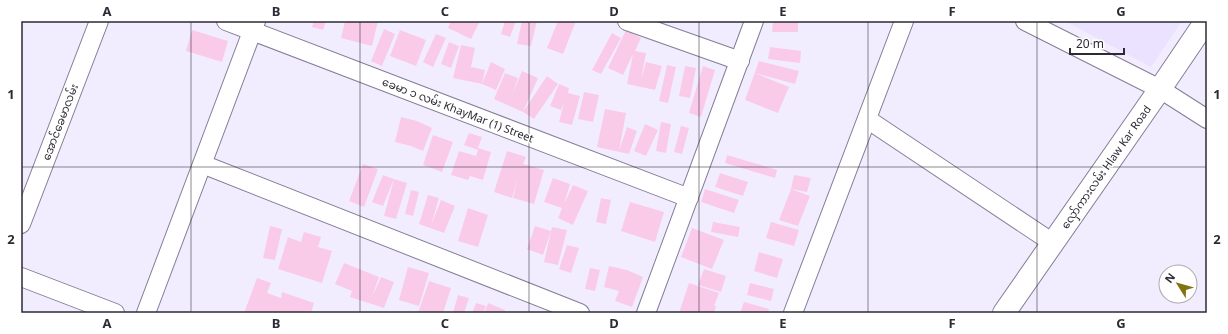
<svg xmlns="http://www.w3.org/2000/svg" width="1228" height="334" font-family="'Noto Sans','Noto Sans Myanmar',sans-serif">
	<rect width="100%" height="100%" fill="#f2edfe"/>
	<path fill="#eae2fe" d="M1065 21H1182L1151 67Z"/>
	<path fill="#facbe9" d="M314 21H326L323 30 312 27Z
		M345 21H378L372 46 341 38Z
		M451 21H480L471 39 448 28Z
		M505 21H516L510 37 501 34Z
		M522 21H537L531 46 517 44Z
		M558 21H576L563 54 547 48Z
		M773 21H798V32H772Z
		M384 29 395 34 382 66 371 61Z
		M192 30 228 41 222 62 186 51Z
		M400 30 426 40 416 66 390 56Z
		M626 30 641 38 635 51 646 53 641 80 646 62 662 66 655 90 627 84 633 54 623 75 608 68Z
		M612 33 621 38 601 74 592 70Z
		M436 34 446 38 433 67 423 62Z
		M449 42 459 46 451 68 441 64Z
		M461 45 475 48 471 67 485 70 482 84 491 62 505 69 496 90 482 84 453 78Z
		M770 47 801 51 800 63 768 59Z
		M759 61 799 71 795 84 755 73 789 87 778 113 745 100Z
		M667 65 676 67 668 103 659 101Z
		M685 66 696 68 690 98 679 96Z
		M703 66 715 70 701 117 689 113Z
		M522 71 538 78 523 112 494 99 505 73 518 78 512 95Z
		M547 76 558 84 534 119 523 112Z
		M559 84 569 88 568 93 580 96 572 125 559 122 564 103 561 110 550 106Z
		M584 92 599 95 593 122 578 119Z
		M605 109 626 113 619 151 627 127 637 131 629 154 597 147Z
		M401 117 417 121 432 128 423 151 411 146 395 142Z
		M661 122 671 124 666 153 656 151Z
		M645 124 658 130 646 156 634 151Z
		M681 126 689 128 682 154 674 152Z
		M469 133 482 137 478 148 491 152 483 180 470 176 468 180 451 175 459 151 476 156 478 150 464 145Z
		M433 135 453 142 442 172 423 165Z
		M507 151 526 157 523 164 544 170 534 204 513 198 518 178 512 198 494 192Z
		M727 155 777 170 775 178 725 163Z
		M363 164 378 169 364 207 349 201Z
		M720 173 748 182 743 196 715 187Z
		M383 175 394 179 383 206 372 202Z
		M794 175 811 178 807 192 791 189Z
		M553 178 570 184 564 204 573 185 588 191 573 225 558 218 562 208 544 202Z
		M394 179 407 183 396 219 384 216Z
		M705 189 739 200 734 213 701 202Z
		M791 189 810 196 798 226 779 220Z
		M411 190 419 192 413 216 405 214Z
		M428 195 439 198 431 225 441 200 455 206 444 233 419 224Z
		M601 198 611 200 606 224 596 222Z
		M630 202 664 212 655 242 621 231Z
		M468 208 488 215 478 247 458 241Z
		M713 222 740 227 738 237 711 232Z
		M771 222 799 230 794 246 766 238Z
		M270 226 282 229 275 260 263 258Z
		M535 226 551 231 543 255 527 249Z
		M552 227 567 230 558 265 544 262Z
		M692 228 724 240 712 269 681 257Z
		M304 232 321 237 318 247 332 251 322 283 278 269 288 237 301 242Z
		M567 245 579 248 571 273 559 269Z
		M759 252 783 259 777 278 754 271Z
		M344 263 379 277 372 297 381 277 394 282 384 308 350 297 352 291 335 284Z
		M609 266 627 270 643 277 632 307 615 301 619 291 604 287Z
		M408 267 429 273 419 306 399 300Z
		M590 268 600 270 595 291 585 289Z
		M704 269 726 276 721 292 698 285Z
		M257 278 271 283 267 293 281 298 282 292 314 303 311 313H244Z
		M429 281 451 288 443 313H418Z
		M689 283 719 293 714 306H716L714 313H679Z
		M750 283 774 289 771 301 747 295Z
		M458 295 469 298 464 313H453Z
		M744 302 769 309 768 313H740Z
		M476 303 486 306 483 313H472Z
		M488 303 505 310 504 313H484Z"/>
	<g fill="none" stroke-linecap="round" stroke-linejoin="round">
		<defs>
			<path id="street" d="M226 21 689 198
				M627 21 740 61
				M1025 21 1160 89 1207 119
				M867 119 1053 243
				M202 164 580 313
				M21 224 99 21
				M21 277 115 313
				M146 313 256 21
				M646 313 754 21
				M793 313 904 21"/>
			<path id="secondary" d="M1004 313 1160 89 1206 21"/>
		</defs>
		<use href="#street" stroke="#857d96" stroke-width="20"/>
		<use href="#secondary" stroke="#857d96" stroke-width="24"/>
		<use href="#street" stroke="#fff" stroke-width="18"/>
		<use href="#secondary" stroke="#fff" stroke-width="22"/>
	</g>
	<path fill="none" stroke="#2d2a34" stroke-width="1" stroke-opacity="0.55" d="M191 21V313M360 21V313M529 21V313M699 21V313M868 21V313M1037 21V313M21 167H1207"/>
	<g text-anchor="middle" stroke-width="3" stroke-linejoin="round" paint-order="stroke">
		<g font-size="11" fill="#2d2a34" stroke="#fff">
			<text transform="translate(458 110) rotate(21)" y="4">ခေမာ ၁ လမ်း KhayMar (1) Street</text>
			<text transform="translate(60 122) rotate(-69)" y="4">အောင်ခေမာလမ်း</text>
			<text transform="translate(1106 167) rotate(-55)" y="4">လှော်ကားလမ်း Hlaw Kar Road</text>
		</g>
	</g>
	<rect width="1228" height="334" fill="none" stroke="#ffffff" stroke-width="44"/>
	<g transform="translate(1178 284) rotate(307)"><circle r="19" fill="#ffffff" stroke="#abaaae"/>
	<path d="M0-3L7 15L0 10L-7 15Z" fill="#817314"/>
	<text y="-6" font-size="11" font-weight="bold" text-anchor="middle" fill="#2d2a34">N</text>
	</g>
	<path d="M1070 48v6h54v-6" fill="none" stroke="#2d2a34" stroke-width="2"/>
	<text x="1076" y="48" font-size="12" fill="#2d2a34" stroke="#ffffff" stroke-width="3" paint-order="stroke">20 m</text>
	<rect x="22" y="22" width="1184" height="290" fill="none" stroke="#2d2a34" stroke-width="1.5"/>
	<g font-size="13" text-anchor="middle" font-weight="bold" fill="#2d2a34">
		<text x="107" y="16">A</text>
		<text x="276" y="16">B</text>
		<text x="445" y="16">C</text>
		<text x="614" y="16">D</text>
		<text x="783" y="16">E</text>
		<text x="952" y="16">F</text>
		<text x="1121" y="16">G</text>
		<text x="11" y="99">1</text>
		<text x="1217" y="99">1</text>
		<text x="11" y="244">2</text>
		<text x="1217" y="244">2</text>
		<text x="107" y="328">A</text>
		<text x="276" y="328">B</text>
		<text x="445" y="328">C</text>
		<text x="614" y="328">D</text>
		<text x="783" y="328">E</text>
		<text x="952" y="328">F</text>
		<text x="1121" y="328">G</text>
	</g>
</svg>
